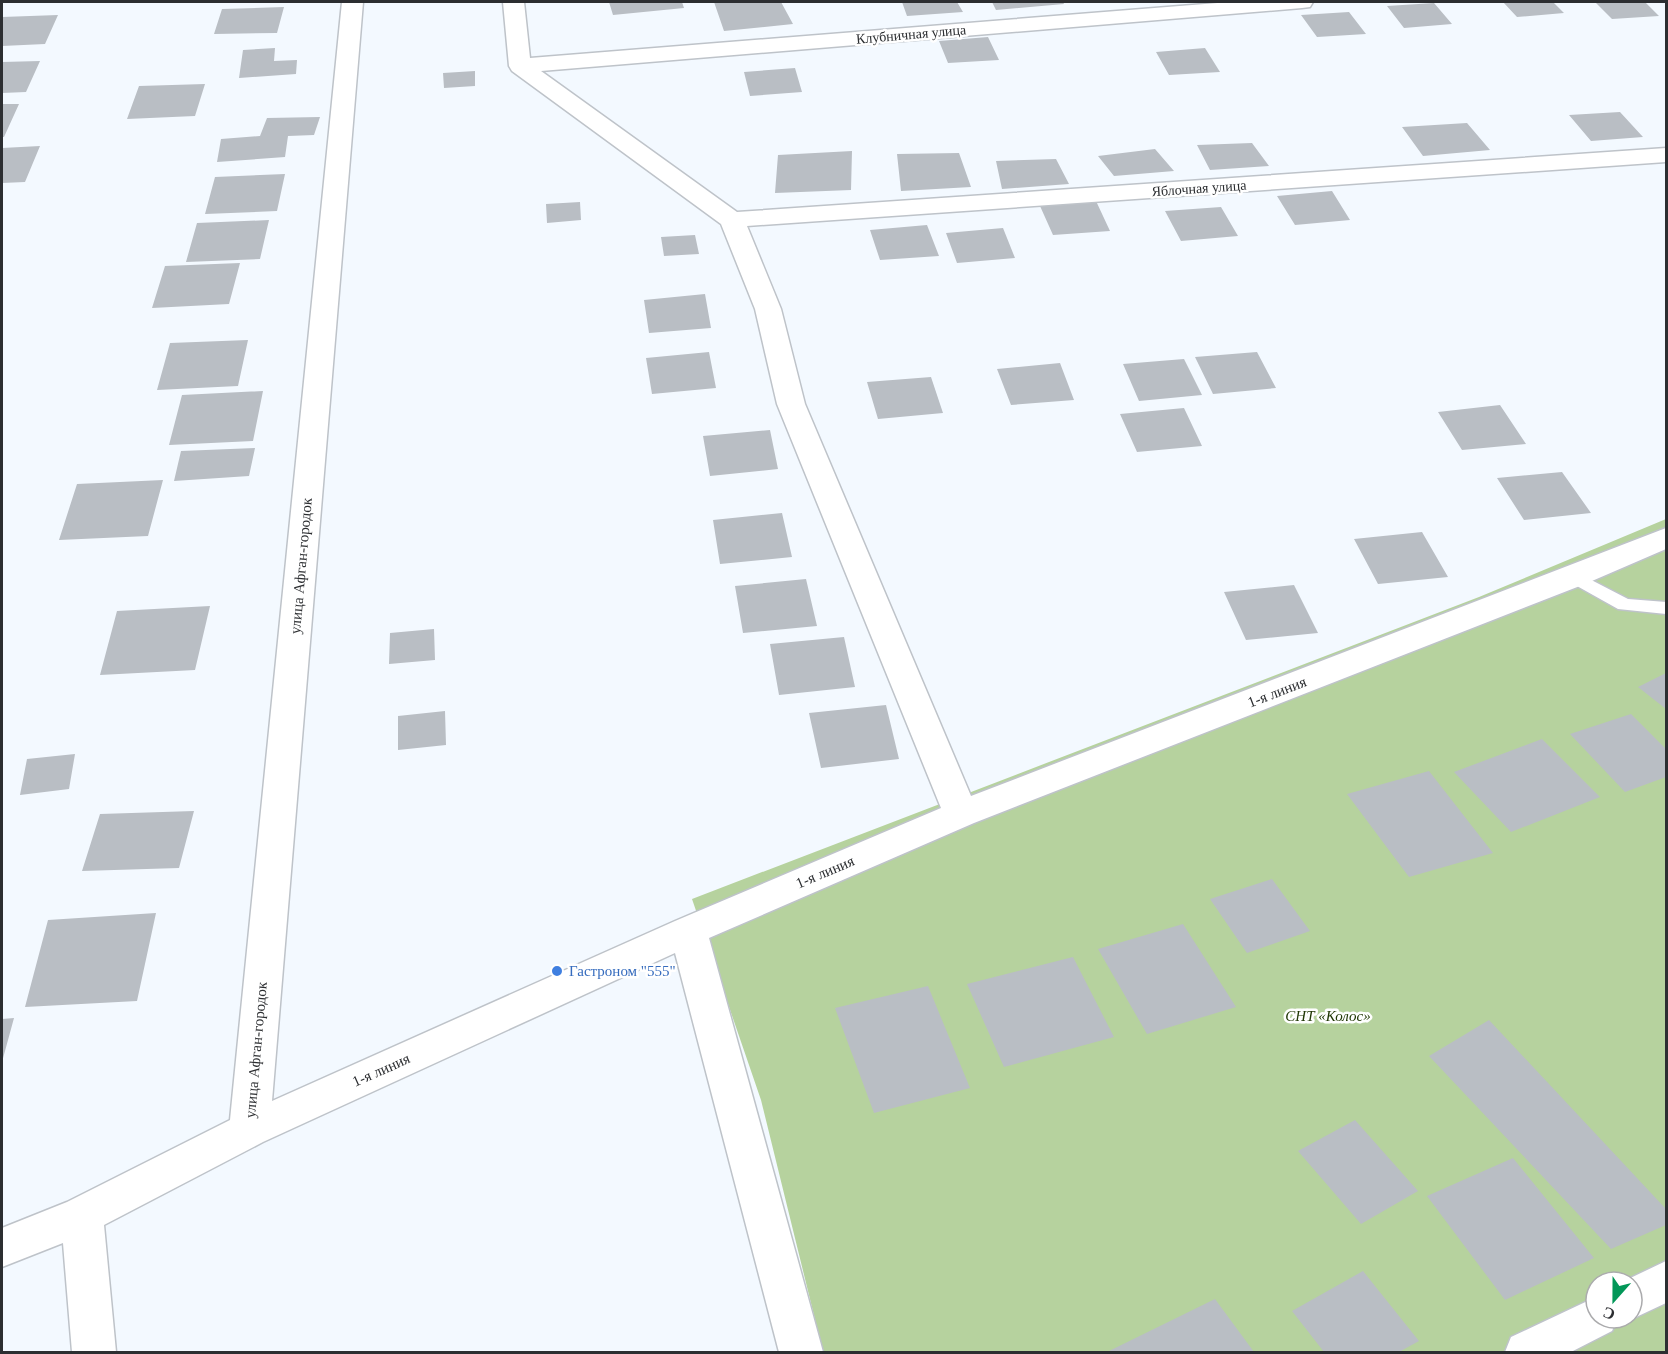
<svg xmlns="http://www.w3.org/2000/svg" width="1668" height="1354" font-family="'Times New Roman',serif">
	<rect width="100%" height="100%" fill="#f3f9ff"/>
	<path fill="#b6d29e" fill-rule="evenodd" d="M1666 519V1352H823L761 1100 692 899 1479 597ZM1596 1282H1632V1318H1596Z"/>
	<path fill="#b9bec4" d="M609 2H682L684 8 613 15Z
		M714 2H781L793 24 724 31Z
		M902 2H957L963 12 907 16Z
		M992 2H1063L1064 4 996 10Z
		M1503 2H1553L1564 13 1517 17Z
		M1595 2H1645L1659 16 1612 19Z
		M1434 3 1452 24 1404 28 1387 6Z
		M284 7 277 33 214 34 222 9Z
		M1349 12 1366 34 1317 37 1301 15Z
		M58 15 45 44 2 46V17Z
		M988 37 999 60 948 63 939 41Z
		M275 48 274 61 297 60 296 74 239 78 243 50Z
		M1205 48 1220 72 1169 75 1156 52Z
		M40 61 26 92 2 93V62Z
		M795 68 802 92 750 96 744 72Z
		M475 71V86L444 88 443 73Z
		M205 84 195 116 127 119 139 86Z
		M2 104H19L4 137H2Z
		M1620 112 1643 137 1591 141 1569 115Z
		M320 117 314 135 288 136 285 157 217 162 221 139 260 136 267 118Z
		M1467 123 1490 150 1423 156 1402 127Z
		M1252 143 1269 166 1210 170 1197 145Z
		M40 146 25 182 2 183V148Z
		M1155 149 1174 171 1114 176 1098 156Z
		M852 151 851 190 775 193 778 155Z
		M959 153 971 187 901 191 897 154Z
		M1056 159 1069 184 1002 189 996 161Z
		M285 174 277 211 205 214 215 177Z
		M1332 191 1350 220 1295 225 1277 196Z
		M1096 201 1110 231 1053 235 1040 206Z
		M580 202 581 220 547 223 546 204Z
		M1221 207 1238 236 1181 241 1165 211Z
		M269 220 260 259 186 262 197 223Z
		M927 225 939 256 880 260 870 230Z
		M1003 228 1015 258 957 263 946 233Z
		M695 235 699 254 664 256 661 237Z
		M240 263 229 304 152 308 165 266Z
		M705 294 711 328 649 333 644 300Z
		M248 340 238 386 157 390 170 343Z
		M709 352 716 388 652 394 646 358Z
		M1257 352 1276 388 1213 394 1195 357Z
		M1184 359 1202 395 1139 401 1123 364Z
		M1060 363 1074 400 1011 405 997 369Z
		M931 377 943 413 878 419 867 382Z
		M263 391 253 441 169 445 182 395Z
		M1500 405 1526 444 1462 450 1438 412Z
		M1184 408 1202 446 1137 452 1120 414Z
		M770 430 778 469 710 476 703 436Z
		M255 448 249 476 174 481 181 451Z
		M1562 472 1591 513 1524 520 1497 478Z
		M163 480 148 536 59 540 77 484Z
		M782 513 792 557 720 564 713 520Z
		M1422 532 1448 577 1378 584 1354 539Z
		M806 579 817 626 743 633 735 586Z
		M1294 585 1318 633 1246 640 1224 592Z
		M210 606 195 670 100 675 117 611Z
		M434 629 435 660 389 664 390 633Z
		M844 637 855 687 779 695 770 644Z
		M1666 673V709L1638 687Z
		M886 705 899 759 821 768 809 713Z
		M445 711 446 745 398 750V716Z
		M1631 714 1666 749V777L1625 792 1570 734Z
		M1542 739 1600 797 1511 832 1454 772Z
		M75 754 69 789 20 795 27 759Z
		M1429 771 1493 853 1409 877 1347 794Z
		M194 811 179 868 82 871 100 814Z
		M1272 879 1310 931 1247 953 1210 899Z
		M156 913 137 1001 25 1007 48 920Z
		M1183 924 1236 1007 1147 1034 1098 949Z
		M1073 957 1114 1037 1004 1067 967 984Z
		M928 986 970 1088 874 1113 835 1008Z
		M14 1018 2 1062V1019Z
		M1489 1020 1666 1209V1225L1611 1249 1429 1056Z
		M1355 1120 1418 1191 1361 1224 1298 1151Z
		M1513 1158 1594 1258 1505 1300 1427 1196Z
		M1363 1271 1419 1341 1399 1352H1324L1292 1311Z
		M1215 1299 1254 1352H1107Z"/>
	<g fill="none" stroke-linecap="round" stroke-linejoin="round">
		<defs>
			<path id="lane" d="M1574 571 1628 599 1666 602V614L1618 609 1568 581 1565 577Z"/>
			<path id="street" d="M342 2H363L272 1101 675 921 941 808 777 404 755 309 721 224 512 71 509 66 503 2H524L530 58 1230 2H1313L1310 7 1302 8 541 71 737 212 1666 148V162L747 226 781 309 805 404 971 796 1666 528V549L1585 584 974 823 709 938 823 1352H779L675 953 263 1142 104 1225 116 1352H72L63 1243 2 1267V1228L67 1202 230 1120Z
				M1666 1261V1303L1632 1319 1629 1318H1632V1282H1622Z
				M1596 1297V1318H1618L1612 1331 1571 1352H1505L1511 1337Z"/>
		</defs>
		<use href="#lane" stroke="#bec3c9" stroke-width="3"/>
		<use href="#street" stroke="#bec3c9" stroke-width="3"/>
		<use href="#lane" fill="#fff" fill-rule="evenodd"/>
		<use href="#street" fill="#fff" fill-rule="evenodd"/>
	</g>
	<circle fill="#3f7fe0" stroke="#fff" stroke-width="2" cx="557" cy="971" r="6"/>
	<g text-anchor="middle" stroke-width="5" stroke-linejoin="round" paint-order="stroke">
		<g font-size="14" fill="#2c2e31" stroke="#fff">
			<text transform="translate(911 34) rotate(-5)" y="5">Клубничная улица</text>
			<text transform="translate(1199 188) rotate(-4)" y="5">Яблочная улица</text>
		</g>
		<g font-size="15" fill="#2c2e31" stroke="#fff">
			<text transform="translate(301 566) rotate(-85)" y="5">улица Афган-городок</text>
			<text transform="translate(1277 692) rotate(-21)" y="5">1-я линия</text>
			<text transform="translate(825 872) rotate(-23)" y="5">1-я линия</text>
			<text transform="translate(256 1050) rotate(-85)" y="5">улица Афган-городок</text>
			<text transform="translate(381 1070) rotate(-24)" y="5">1-я линия</text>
		</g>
		<g font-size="15" fill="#366cbe" stroke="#fff" text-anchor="start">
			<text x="569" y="976">Гастроном "555"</text>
		</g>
		<g font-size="15" font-style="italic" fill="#213805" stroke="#fff">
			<text x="1328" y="1021">СНТ «Колос»</text>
		</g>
	</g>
	<rect width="1668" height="1354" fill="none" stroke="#2c2e31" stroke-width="6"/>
	<g transform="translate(1614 1300) rotate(201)"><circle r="28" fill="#ffffff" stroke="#ababad" stroke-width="1.5"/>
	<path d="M0-4.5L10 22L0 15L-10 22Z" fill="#029758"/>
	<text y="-9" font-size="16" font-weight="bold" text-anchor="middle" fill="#2c2e31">С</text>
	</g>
</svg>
